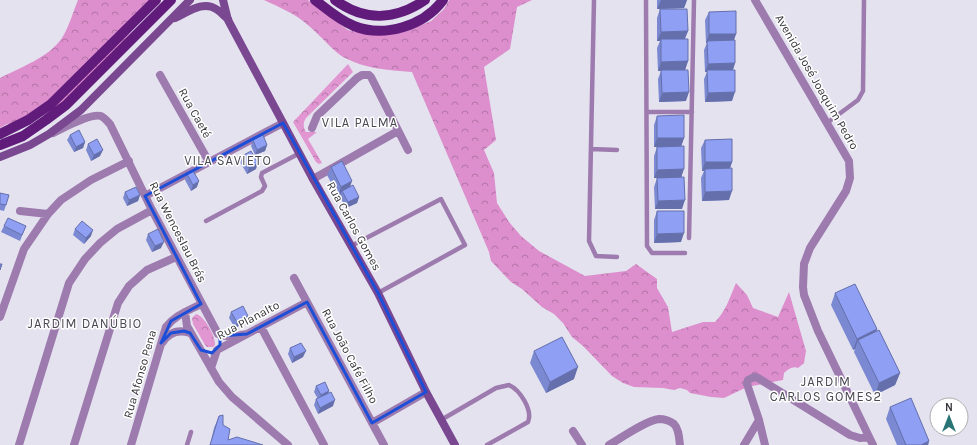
<svg xmlns="http://www.w3.org/2000/svg" width="977" height="445" font-family="Karla,sans-serif">
	<defs>
		<pattern id="forest-crowns" width="20" height="18" patternUnits="userSpaceOnUse"><rect width="20" height="18" fill="#dc8ecd"/><path d="M2 6a3 3 0 1 1 6 0M12 15a3 3 0 1 1 6 0" fill="none" stroke="#b375a7"/></pattern>
		<pattern id="park-crowns" width="20" height="18" patternUnits="userSpaceOnUse"><rect width="20" height="18" fill="#e196d2"/><path d="M2 6a3 3 0 1 1 6 0M12 15a3 3 0 1 1 6 0" fill="none" stroke="#b77bab"/></pattern>
	</defs>
	<rect width="100%" height="100%" fill="#e5e2ef"/>
	<path fill="url(#forest-crowns)" d="M78 0H156L115 52 62 104 32 122 7 124 0 128V78C21 67 48 58 62 38 69 27 73 12 78 0Z
		M264 0H308L348 30 367 34 407 31 431 21 444 9 449 0H532L517 7 510 49 484 67 496 140 484 150 494 173 497 203 509 222 521 236 539 251 585 276 626 271 636 264 657 279V288L668 307 672 332 703 322H715C726 311 730 297 736 283L747 295 753 308 778 317 789 292 806 351 804 363 798 368C793 366 788 369 784 373L783 380 747 387 724 398 711 397 690 393 687 390 680 388 674 390 663 388 634 387 623 383 612 376 583 346 572 337 563 323 554 314 542 307 522 289 511 282 491 261 489 252 412 72C387 70 366 69 343 57 333 51 319 34 309 26 296 14 279 7 264 0Z"/>
	<path fill="url(#park-crowns)" d="M348 64 353 72 306 118C303 123 303 127 306 132H317L308 139 322 163 319 164 316 162 293 122Z
		M196 314C204 315 216 337 215 345L213 347H207L205 345 193 324 192 318Z"/>
	<g fill="none" stroke-linecap="round" stroke-linejoin="round">
		<path stroke="#9d7bae" stroke-width="4.5" d="M594 0 589 241 596 256 617 257
			M646 0 647 246 652 253H685
			M647 112H692
			M827 123 858 100 863 91 864 0
			M591 149 617 150
			M206 221 262 191 265 186 261 177 262 173 300 153
			M689 238 694 0
			M351 246 441 199 465 245 378 293
			M441 420 496 388 509 385C520 390 533 410 528 422L487 445
			M187 445 191 432"/>
		<path stroke="#9d7bae" stroke-width="8" d="M755 0 849 161 850 178 846 191 810 248 804 264 803 287 804 295 818 331 873 445
			M160 75 209 162
			M312 128 317 116 357 78 362 75H369L371 77 408 150
			M53 133C64 128 90 113 101 116 105 118 107 121 110 124L152 210 218 334C228 338 236 336 247 334
			M313 179 398 131
			M145 196 283 123
			M20 211 48 214
			M294 278 384 445
			M185 312 187 326 219 382 232 397 288 445
			M0 317 24 249 48 214 61 200 91 180 129 161
			M261 327 324 445
			M162 343C169 332 178 329 190 333
			M211 368 217 350 307 302
			M372 423 426 392
			M573 431 582 445
			M19 445 69 283 85 259 100 243 117 229 152 210
			M74 445 118 303 129 286 147 270 176 257
			M131 445 166 327C175 315 188 311 201 304
			M609 445C621 438 647 420 659 419 664 419 670 421 674 424 679 429 679 438 680 445
			M744 445 759 420
			M765 445 759 420 747 384 748 380 754 377 758 378 850 435 860 438 869 437"/>
		<path stroke="#7a4791" stroke-width="8" d="M223 0 228 20 313 179 378 293 426 392 455 445
			M175 18C187 13 203 0 216 9 220 11 224 16 228 19
			M0 157 30 145 49 134 81 110 190 0"/>
		<path stroke="#601b7b" stroke-width="10" d="M315 0C328 10 339 20 354 26 384 38 424 26 443 0
			M335 0C365 22 396 20 425 0
			M0 134 28 120 51 104 156 0
			M0 145 23 136 46 120 66 105 171 0"/>
	</g>
	<path fill="#7b89d2" d="M657 0H687L684 8 657 9Z
		M660 9 688 31 685 39 688 61 685 70 686 101 659 102 658 79 661 71H658L657 48 660 41H657V18Z
		M709 12 736 34 734 40 735 63 733 70 732 101 705 102 704 79 707 72H705L704 50 707 43H706L705 20Z
		M657 116 684 138 681 146 682 209H655L654 187 657 178H654V156L657 147H654V125Z
		M70 135 85 142 83 148 74 152 67 140Z
		M253 140 267 145 265 151 255 155 251 146Z
		M705 140 732 162 730 168 729 200 702 201 701 178 704 171H702L701 148Z
		M88 144 100 156 91 161 86 150Z
		M242 156 256 169 247 174 240 162Z
		M331 167 350 186 359 197 357 203 346 208 340 197V195L338 196 327 175Z
		M187 174 197 187 191 191 185 180Z
		M125 192 140 195 138 201 127 206 123 198Z
		M0 193 6 205 4 211 0 210Z
		M657 211 681 242 654 243V220Z
		M4 226H26L20 241 1 232Z
		M75 229 91 236 84 244 73 235Z
		M148 234 161 248 152 252 146 240Z
		M835 293 877 329 876 332 900 373 895 385 875 395 854 352 855 349 853 350 831 305Z
		M231 312 248 316 246 322 235 328 229 318Z
		M290 348 303 357 292 363 288 354Z
		M534 351 574 379 546 393 530 363Z
		M316 386 329 391 328 394 333 406 318 414 314 405 316 399H318L314 392Z
		M890 407 929 441 928 445H897L886 419Z
		M219 416 223 425 228 440 263 445H210L214 428Z"/>
	<path fill="#646fab" d="M661 0H687L684 8 657 9Z
		M688 31 684 40 661 39 660 41H657L661 32Z
		M709 34H736L733 42 707 41V43H706Z
		M688 61 685 70 658 71 661 62Z
		M735 63 732 72 707 70V72H705L708 64Z
		M689 92 686 101 659 102 662 93Z
		M735 92 732 101 705 102 708 93Z
		M657 138H684L681 147H654Z
		M85 142 83 148 74 152 76 147Z
		M267 145 265 151 255 155 257 150Z
		M103 150 100 156 91 161 94 155Z
		M705 162H732L729 171 705 169 704 171H702Z
		M258 163 256 169 247 174 249 168Z
		M684 169 681 178H654L657 170Z
		M199 181 197 187 191 191 193 185Z
		M352 181 349 190 342 191 340 195 338 196 341 187Z
		M732 191 729 200 702 201 705 192Z
		M140 195 138 201 127 206 129 200Z
		M359 197 357 203 346 208 348 202Z
		M685 200 682 209H655L658 201Z
		M93 230 91 236 84 244 86 238Z
		M684 233 681 242 654 243 657 234Z
		M164 242 161 248 152 252 155 246Z
		M248 316 246 322 235 328 237 322Z
		M877 329 873 341 858 340 855 349 853 350 857 339Z
		M306 351 303 357 292 363 294 357Z
		M578 367 574 379 546 393 550 382Z
		M900 373 895 385 875 395 879 383Z
		M329 391 327 396 319 401 321 395Z
		M335 400 333 406 318 414 320 408Z
		M929 441 928 445H921Z"/>
	<path fill="#8f9ff4" stroke="#646fab" d="M660 9H687L688 31 661 32Z
		M736 11V34H709V12Z
		M661 39H688V61L661 62Z
		M735 40V63L708 64 707 41Z
		M661 70H688L689 92 662 93Z
		M707 70H735V92L708 93Z
		M684 115V138H657V116Z
		M79 130 85 142 76 147 70 135Z
		M263 135 267 145 257 150 253 140Z
		M97 139 103 150 94 155 88 144Z
		M732 139V162H705V140Z
		M684 146V169L657 170V147Z
		M251 151 258 163 249 168 242 156Z
		M342 161 352 181 341 187 331 167Z
		M732 168V191L705 192V169Z
		M193 171 199 181 193 185 187 174Z
		M684 177 685 200 658 201 657 178Z
		M353 185 359 197 348 202 342 191Z
		M136 187 140 195 129 200 125 192Z
		M0 193 9 195 6 205 0 204Z
		M657 211H684V233L657 234Z
		M8 218 26 226 22 235 4 226Z
		M82 221 93 230 86 238 75 229Z
		M158 229 164 242 155 246 148 234Z
		M0 264H2L0 270Z
		M855 284 877 329 857 339 835 293Z
		M243 306 248 316 237 322 231 312Z
		M879 330 900 373 879 383 858 340Z
		M562 337 578 367 550 382 534 351Z
		M301 343 306 351 294 357 290 348Z
		M325 382 329 391 321 395 316 386Z
		M331 392 335 400 320 408 316 399Z
		M911 398 929 441 921 445H906L890 407Z
		M223 415V425L230 429 228 440 237 437 263 445H210L219 416Z"/>
	<path fill="none" stroke="#1d4ed8" stroke-width="3" stroke-linejoin="round" d="M283 123 378 293 426 392 372 423 307 302 247 334 220 336V345L212 353 201 350 190 333 184 331 171 333 161 343 171 321 201 304 145 196Z"/>
	<g text-anchor="middle" stroke-width="3" stroke-linejoin="round" paint-order="stroke">
		<g font-size="12" fill="#353439" stroke="#fff">
			<text transform="translate(817 82) rotate(60)" y="4">Avenida José Joaquim Pedro</text>
			<text transform="translate(195 113) rotate(61)" y="4">Rua Caeté</text>
			<text transform="translate(354 226) rotate(61)" y="4">Rua Carlos Gomes</text>
			<text transform="translate(178 232) rotate(63)" y="4">Rua Wenceslau Brás</text>
			<text transform="translate(248 320) rotate(-28)" y="4">Rua Planalto</text>
			<text transform="translate(350 356) rotate(62)" y="4">Rua João Café Filho</text>
			<text transform="translate(140 374) rotate(-74)" y="4">Rua Afonso Pena</text>
		</g>
		<g font-size="13" letter-spacing="1" fill="#4b4953" stroke="#fff">
			<text x="360" y="127">VILA PALMA</text>
			<text x="228" y="165">VILA SAVIETO</text>
			<text x="85" y="328">JARDIM DANÚBIO</text>
			<text x="826" y="386">JARDIM<tspan x="826" dy="15">CARLOS GOMES2</tspan></text>
		</g>
	</g>
	<g transform="translate(949 417)"><circle r="19" fill="#ffffff" stroke="#aeaeb0"/>
	<path d="M0-3L7 15L0 10L-7 15Z" fill="#297474"/>
	<text y="-6" font-size="11" font-weight="bold" text-anchor="middle" fill="#353439">N</text>
	</g>
</svg>
